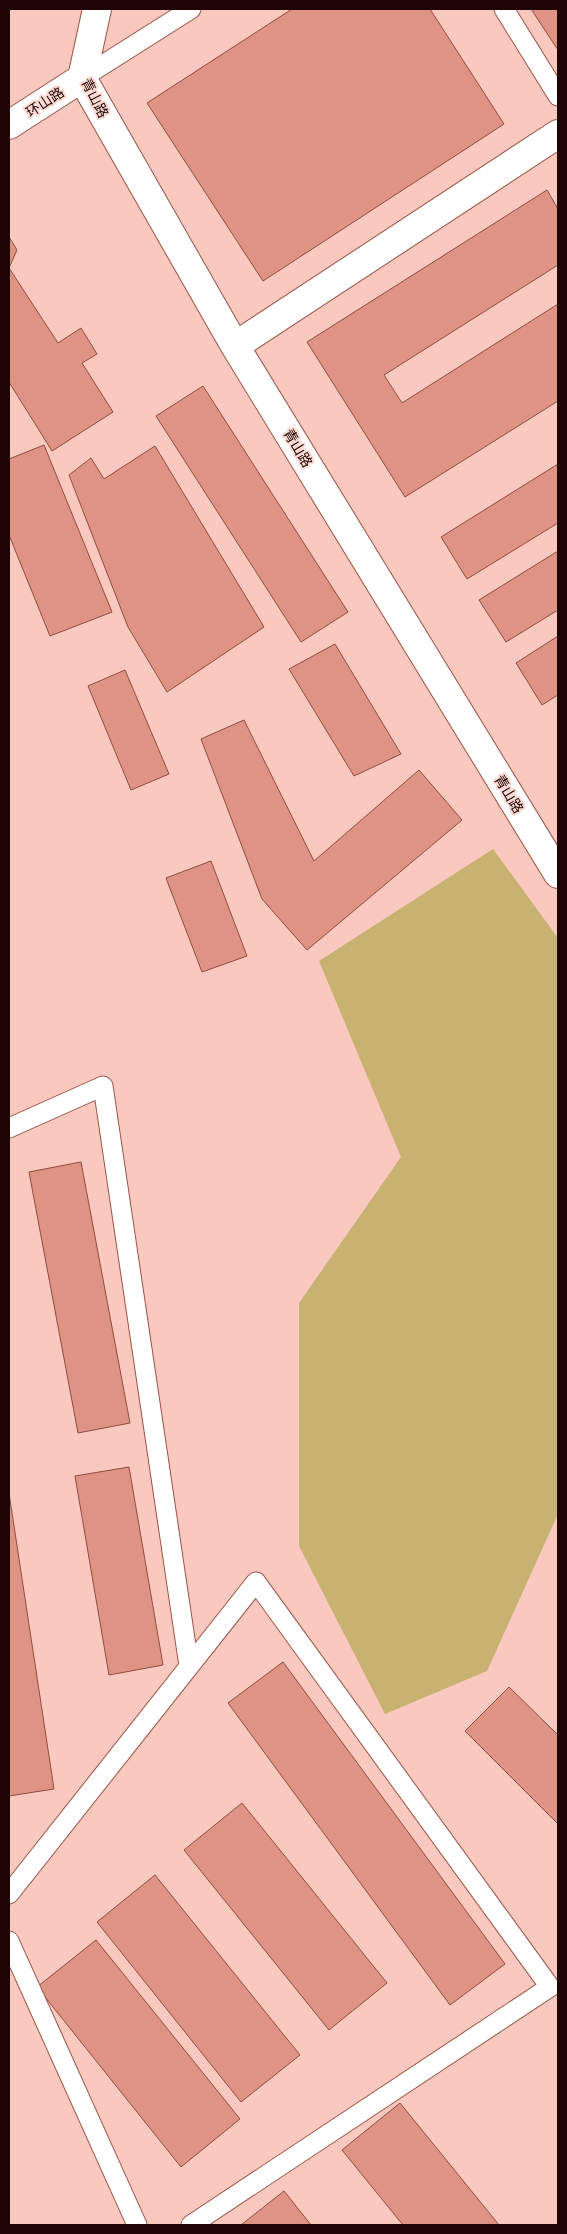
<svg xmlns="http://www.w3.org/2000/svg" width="567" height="2234" font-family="Ubuntu,'Noto Sans SC',sans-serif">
	<rect width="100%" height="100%" fill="#f9c8be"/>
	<path fill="#c8b271" d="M493 849 558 938V1514L487 1671 385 1714 299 1546V1303L401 1157 319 961Z"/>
	<path fill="#df9384" stroke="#914c3f" d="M292 9H430L504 124 263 281 147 103Z
		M531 9H558V50Z
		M547 190 558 209V265L384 375 402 403 558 304V401L405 497 307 342Z
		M9 237 17 250 9 268 58 343 81 328 97 354 82 363 113 412 52 451 9 382Z
		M203 386 348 612 301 642 156 416Z
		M44 445 112 612 50 636 9 535V459Z
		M155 446 264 627 167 692 128 627 69 475 91 458 104 479Z
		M558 464V523L467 579 441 537Z
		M558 551V610L506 642 479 600Z
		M558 636V695L542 705 516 663Z
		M335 644 401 754 354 776 289 669Z
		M125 670 169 774 131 790 88 686Z
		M244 720 314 861 419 770 462 820 307 950 262 899 201 739Z
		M211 861 247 956 202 972 166 878Z
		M81 1162 130 1423 78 1433 29 1172Z
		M129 1467 163 1665 109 1675 75 1476Z
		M9 1493 54 1789 9 1796Z
		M283 1662 505 1964 450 2005 228 1703Z
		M509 1687 558 1735V1824L465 1731Z
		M242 1803 387 1983 329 2030 184 1850Z
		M155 1875 300 2055 241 2102 97 1922Z
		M96 1940 240 2119 181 2167 37 1987Z
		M400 2103 499 2225H403L342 2150Z
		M284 2191 311 2225H241Z"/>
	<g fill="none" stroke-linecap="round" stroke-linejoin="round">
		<defs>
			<path id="lane" d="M504 9 558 96
				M82 78 191 9
				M9 1128 103 1086 189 1666
				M9 1894 256 1582 550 1987 191 2225
				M9 1941 137 2225"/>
			<path id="street" d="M97 9 82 78 235 346 558 874
				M9 125 82 78
				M235 346 558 134"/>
		</defs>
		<use href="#lane" stroke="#9a5347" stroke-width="21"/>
		<use href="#street" stroke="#9a5347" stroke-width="30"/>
		<use href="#lane" stroke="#fff" stroke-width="19"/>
		<use href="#street" stroke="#fff" stroke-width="28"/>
	</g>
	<g text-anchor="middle" stroke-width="4" stroke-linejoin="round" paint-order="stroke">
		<g font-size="14" fill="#1e0402" stroke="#fbdad3">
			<text transform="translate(95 98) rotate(63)" y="5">青山路</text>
			<text transform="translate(45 102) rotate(-33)" y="5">环山路</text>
			<text transform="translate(298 448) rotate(59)" y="5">青山路</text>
			<text transform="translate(509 794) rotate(59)" y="5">青山路</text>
		</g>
	</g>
	<rect width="567" height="2234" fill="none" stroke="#1e0402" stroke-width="20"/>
</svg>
